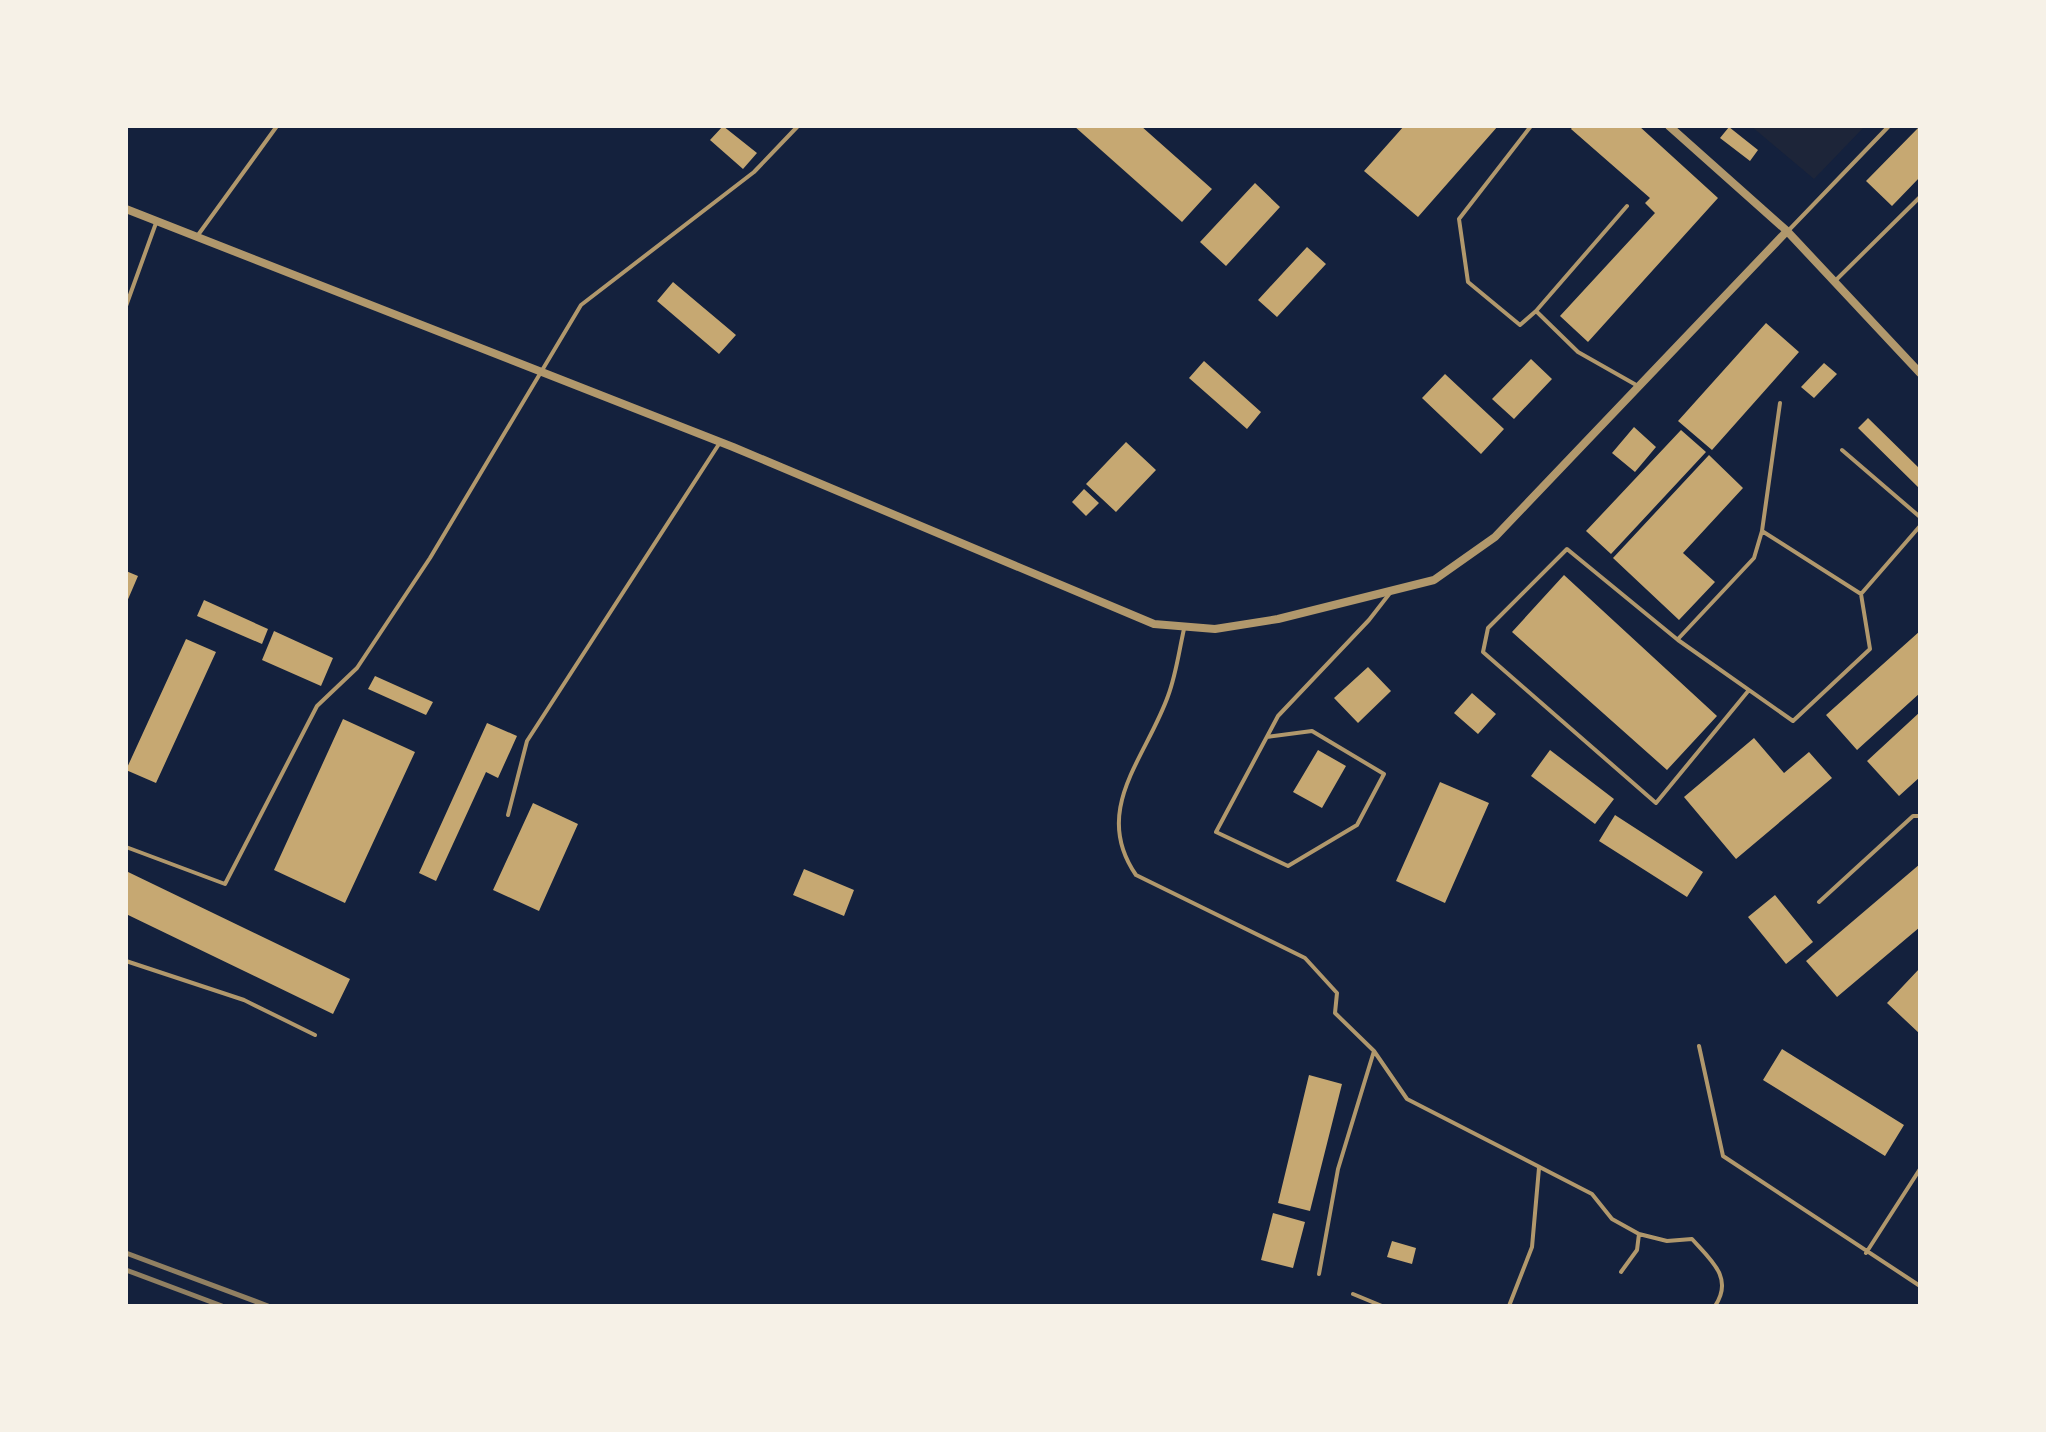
<svg xmlns="http://www.w3.org/2000/svg" width="2046" height="1432" font-family="'Playfair Display',serif">
	<rect width="100%" height="100%" fill="#14213d"/>
	<path fill="#1d2539" d="M1751 126H1865L1814 179Z"/>
	<path fill="#c6a872" d="M723 126 757 153 743 169 710 140Z
		M1074 126H1141L1212 189 1182 222Z
		M1404 126H1498L1418 217 1364 171Z
		M1573 126H1639L1718 198 1588 342 1560 316 1655 213 1645 203 1650 198 1571 129Z
		M1920 126V177L1892 206 1866 181Z
		M1729 127 1758 150 1750 161 1720 138Z
		M1255 183 1280 207 1226 266 1200 242Z
		M1307 247 1326 264 1277 317 1258 300Z
		M673 282 736 335 719 354 657 301Z
		M1766 323 1799 352 1712 450 1678 421Z
		M1531 359 1552 379 1514 419 1492 399Z
		M1204 361 1261 412 1247 429 1189 378Z
		M1824 363 1837 374 1814 398 1801 387Z
		M1445 374 1504 429 1481 454 1422 398Z
		M1868 418 1920 469V489L1858 428Z
		M1634 427 1656 447 1635 472 1612 453Z
		M1681 430 1706 452 1611 554 1586 531Z
		M1126 442 1156 470 1116 512 1086 484Z
		M1709 455 1743 488 1683 553 1715 582 1679 620 1613 558Z
		M1084 489 1099 503 1086 516 1072 502Z
		M126 571 138 576 126 604Z
		M1564 575 1717 716 1667 770 1512 632Z
		M204 600 268 629 262 644 197 616Z
		M274 631 333 658 321 686 262 660Z
		M1920 631V693L1857 750 1826 715Z
		M186 639 216 652 156 783 126 770Z
		M1368 667 1391 691 1358 723 1334 698Z
		M375 676 433 702 426 715 368 689Z
		M1472 693 1496 714 1478 734 1454 713Z
		M1920 712V777L1899 796 1867 761Z
		M343 719 415 752 345 903 274 870Z
		M487 723 517 736 498 778 486 772 436 881 419 873Z
		M1754 738 1784 773 1809 752 1832 778 1736 859 1684 797Z
		M1318 750 1346 766 1322 808 1293 792Z
		M1550 750 1614 799 1595 824 1531 776Z
		M1440 782 1489 803 1445 903 1396 881Z
		M533 803 578 824 539 911 493 890Z
		M1615 815 1703 872 1687 897 1599 841Z
		M1920 864V927L1837 997 1806 961Z
		M804 869 854 890 844 916 793 895Z
		M126 871 350 979 333 1014 126 914Z
		M1775 895 1813 942 1786 964 1748 917Z
		M1920 968V1034L1887 1003Z
		M1782 1049 1904 1125 1885 1156 1763 1080Z
		M1309 1075 1342 1084 1310 1211 1278 1203Z
		M1273 1213 1305 1222 1293 1268 1261 1260Z
		M1392 1241 1416 1248 1412 1264 1387 1257Z"/>
	<g fill="none" stroke-linecap="round" stroke-linejoin="round">
		<path stroke="#b1986c" stroke-width="4" d="M1531 126 1459 219 1468 282 1520 325 1536 311 1578 352 1638 386
			M1788 231 1889 126
			M198 235 277 126
			M1836 280 1920 197
			M126 306 156 223
			M1536 311 1627 206
			M1842 450 1920 517
			M1762 531 1780 403
			M1184 629C1179 651 1176 675 1168 696 1146 758 1091 810 1136 875L1305 958 1337 993 1335 1013 1374 1051 1407 1099 1592 1194 1612 1219 1639 1234
			M1678 639 1754 558 1762 531 1861 594
			M1749 690 1656 803 1483 652 1488 628 1567 549 1678 640 1793 721 1870 649 1861 594 1920 526
			M1267 737 1312 731 1384 774 1357 825 1288 866 1216 832 1278 716 1369 620 1390 593
			M508 815 527 741 719 444
			M126 847 225 884 317 706 357 668 430 558 581 305 754 172 798 126
			M1819 902 1913 816H1920
			M126 961 244 1000 315 1035
			M1699 1046 1723 1156 1920 1286
			M1866 1253 1920 1169
			M1621 1272 1637 1250 1639 1234 1667 1241 1692 1239C1711 1260 1734 1278 1715 1306
			M1319 1274 1338 1169 1374 1051
			M1353 1294 1382 1306
			M1509 1306 1532 1247 1539 1168"/>
		<path stroke="#b1986c" stroke-width="8" d="M1669 126 1787 231 1920 373
			M126 209 733 447 1154 624 1215 629 1278 619 1434 580 1495 537 1787 231"/>
		<path stroke="#918062" stroke-width="5" d="M126 1253 268 1306
			M126 1270 222 1306"/>
	</g>
	<rect width="2046" height="1432" fill="none" stroke="#f6f1e7" stroke-width="256"/>
</svg>
